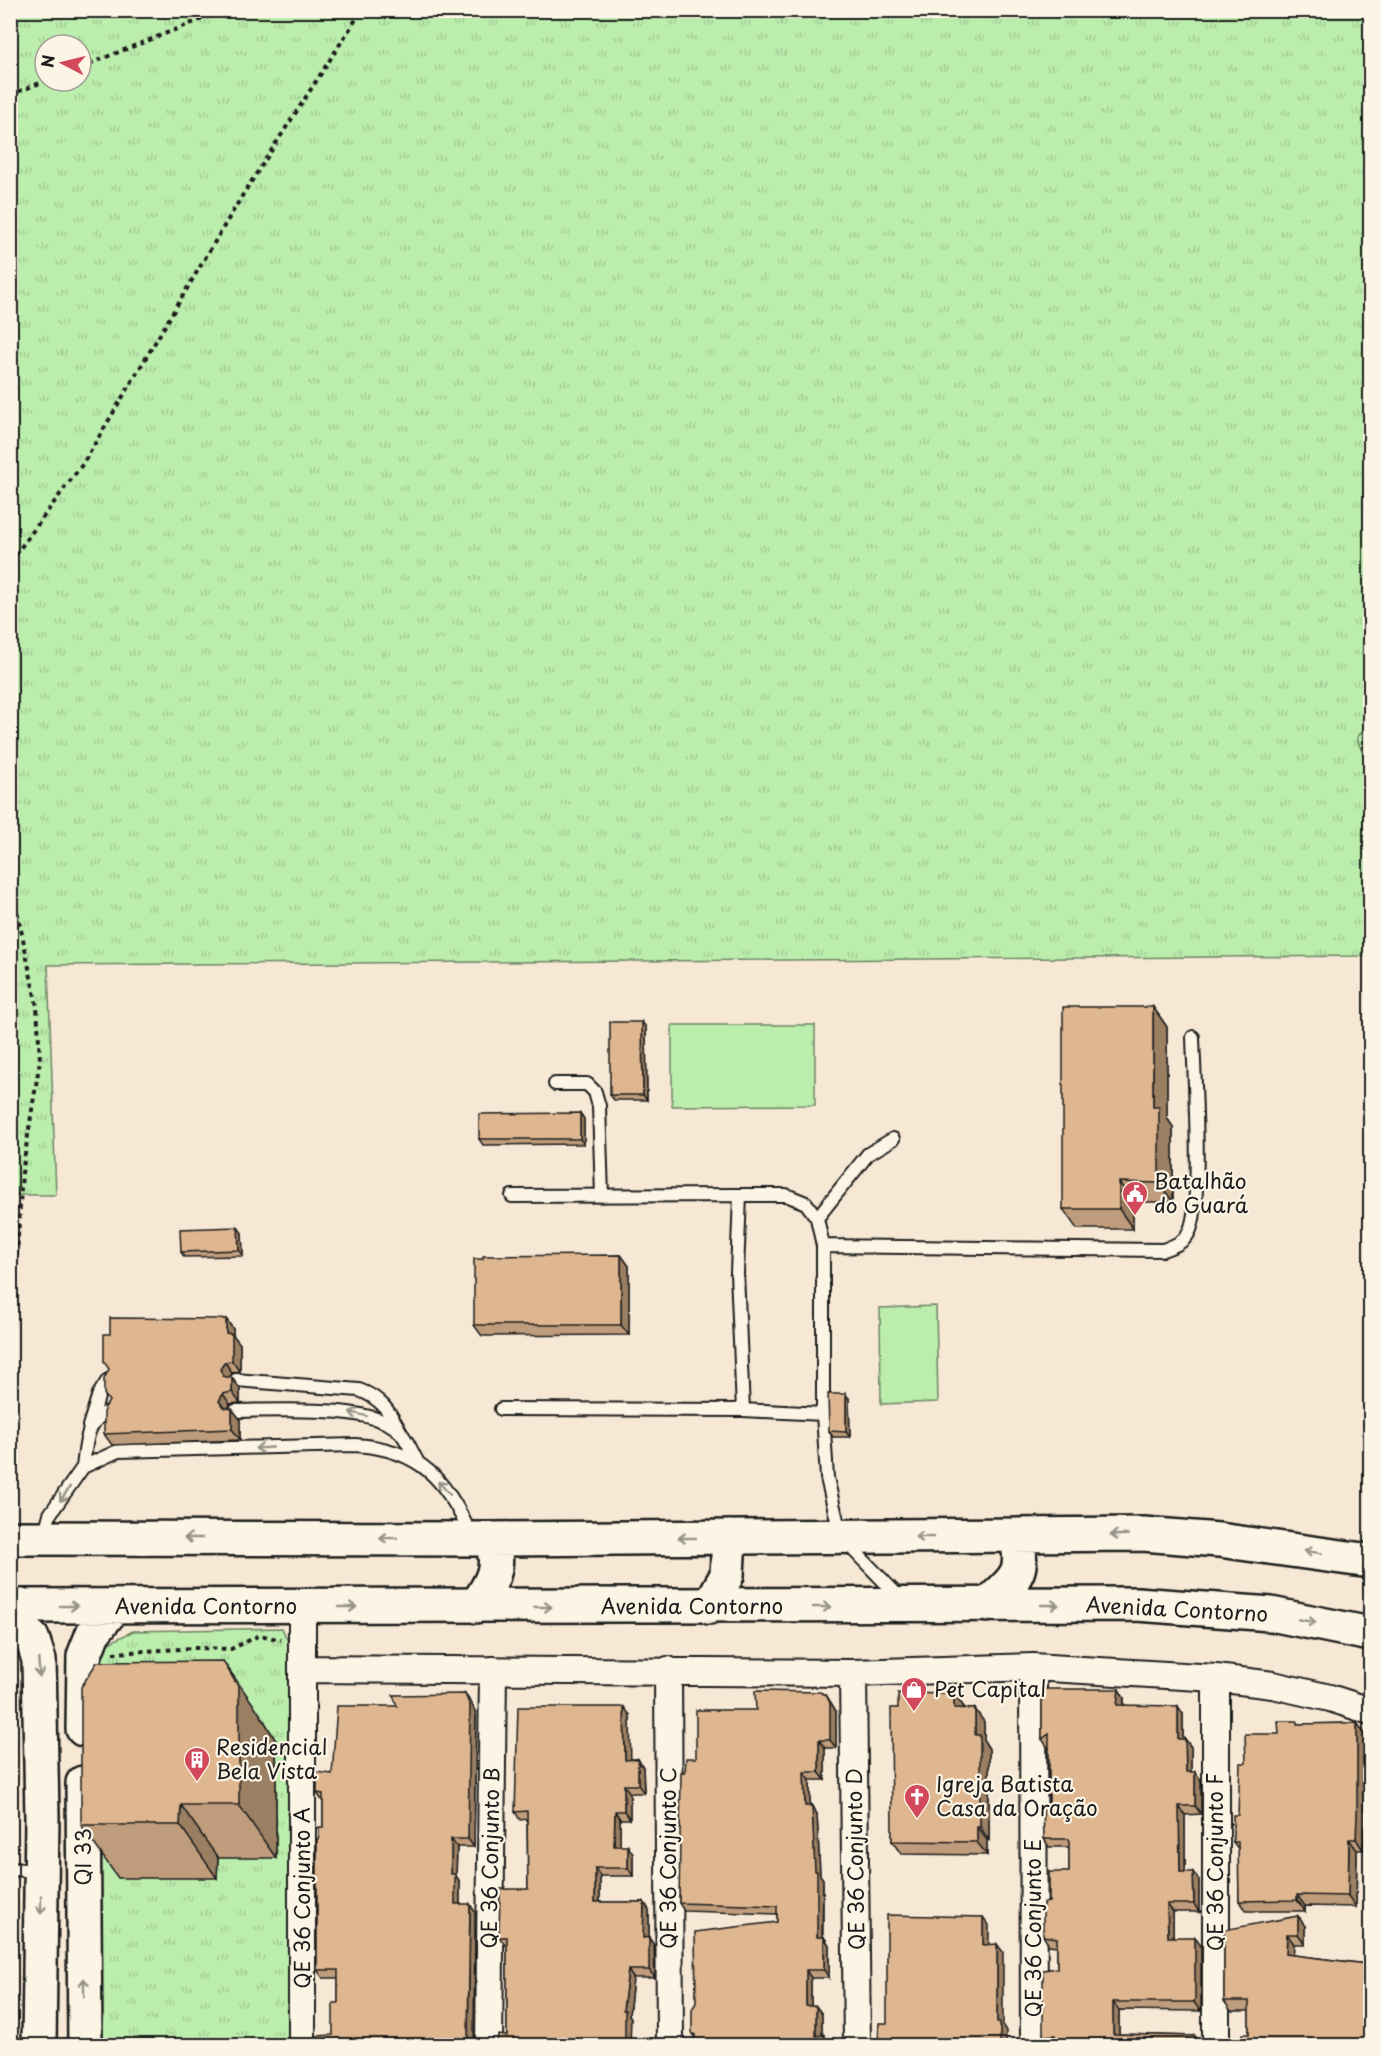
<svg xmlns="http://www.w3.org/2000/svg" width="1381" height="2056" font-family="'Playpen Sans',sans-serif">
	<defs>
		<pattern id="grass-tufts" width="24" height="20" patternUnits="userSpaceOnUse" patternTransform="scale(1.5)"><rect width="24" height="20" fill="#bbedad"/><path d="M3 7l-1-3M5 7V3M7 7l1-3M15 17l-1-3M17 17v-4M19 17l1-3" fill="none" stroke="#a0cb94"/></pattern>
		<pattern id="forest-crowns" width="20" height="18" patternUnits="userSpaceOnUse" patternTransform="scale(1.5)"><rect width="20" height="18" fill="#bbedad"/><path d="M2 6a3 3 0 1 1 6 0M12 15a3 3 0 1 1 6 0" fill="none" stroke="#a0cb94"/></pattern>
	</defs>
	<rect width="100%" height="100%" fill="#f6e8d4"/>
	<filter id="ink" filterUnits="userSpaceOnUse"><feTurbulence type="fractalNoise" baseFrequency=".0167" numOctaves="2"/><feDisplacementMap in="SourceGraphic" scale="12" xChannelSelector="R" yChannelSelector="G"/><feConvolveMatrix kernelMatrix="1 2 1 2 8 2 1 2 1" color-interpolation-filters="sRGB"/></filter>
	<g filter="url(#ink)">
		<path fill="url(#grass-tufts)" stroke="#6c8464" stroke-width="1.5" fill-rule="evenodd" d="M10 11H1370V722L1357 738 1370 772V956L48 965 56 1195H11ZM45 45H81V81H45Z
			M282 1628 292 1651 289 2045 96 2046 98 1687 105 1645 133 1631Z"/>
		<path fill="url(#forest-crowns)" stroke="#6c8464" stroke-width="1.5" d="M1370 722V772L1357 738Z"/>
		<path fill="#bbedad" stroke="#6c8464" stroke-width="1.5" d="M672 1025H815V1105L672 1106Z
			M936 1306 938 1402 881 1404 880 1308Z"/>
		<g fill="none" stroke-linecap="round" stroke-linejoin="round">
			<defs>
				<path id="lane" d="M555 1084H587L595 1092 599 1106 602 1196
					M512 1196 740 1195
					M817 1218 868 1154 893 1139
					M823 1246 1163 1250C1173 1246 1184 1243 1189 1232 1203 1207 1194 1073 1193 1037
					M236 1380 359 1390C381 1398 389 1411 400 1431
					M501 1409 743 1410 823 1414 827 1478 841 1537 901 1599
					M743 1410 737 1273 740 1195H786L806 1203 817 1218 823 1246V1414
					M235 1411C273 1411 375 1403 401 1433 407 1440 412 1452 417 1461
					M89 1426 99 1394 108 1380
					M83 1467C86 1447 85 1420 108 1412
					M44 1536 50 1514 83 1467 118 1451 355 1445C421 1449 447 1480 472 1538
					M10 1869 40 1871"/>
				<path id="street" d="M1033 1667 1034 2046
					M304 1669 853 1673 1033 1667 1216 1678 1273 1685 1330 1698 1370 1711
					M668 1670 670 2046
					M853 1673 857 2046
					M1216 1678V2046
					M302 2046V1607
					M489 2046 493 1670"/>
				<path id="secondary" d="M10 1538 489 1539 1143 1534 1219 1540 1370 1561
					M987 1605C1012 1581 1027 1575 1016 1537
					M10 1606 1137 1604 1271 1614 1370 1634
					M476 1606C491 1584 504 1564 489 1539
					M709 1607 727 1575 729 1537
					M10 1620 32 1638 39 1660 42 1817 39 2046
					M83 1729 84 1656 93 1633 115 1606
					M83 1783 85 2046"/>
			</defs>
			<use href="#lane" stroke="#1c1c1c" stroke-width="16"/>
			<use href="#street" stroke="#1c1c1c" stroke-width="30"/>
			<use href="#secondary" stroke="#1c1c1c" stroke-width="38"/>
			<path stroke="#1c1c1c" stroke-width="4" stroke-dasharray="4.5 4.5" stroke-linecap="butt" d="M81 67 225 10
				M10 95 45 81
				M10 562 84 462 242 196 362 10
				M10 877 37 1006 40 1060 22 1173 10 1363
				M113 1653 195 1648 231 1649 260 1635 281 1640"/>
			<use href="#lane" stroke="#fcf5e5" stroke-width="12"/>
			<use href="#street" stroke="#fcf5e5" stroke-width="26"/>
			<use href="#secondary" stroke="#fcf5e5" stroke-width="33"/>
		</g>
		<path fill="#bf9d7b" stroke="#1c1c1c" stroke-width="1.5" d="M1153 1007 1167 1027V1118L1173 1127V1202H1133V1229H1077L1063 1209Z
			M646 1027 647 1100H614L610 1095Z
			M580 1113 584 1119V1144L483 1145 479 1139Z
			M242 1233 243 1256 184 1257 181 1252Z
			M621 1255 629 1266V1335L482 1336 474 1325 483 1259Z
			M226 1319 233 1329V1335L240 1344V1372L232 1373 229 1377 232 1378 240 1389V1403L230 1404 229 1408 232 1409 240 1419V1440L112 1445 104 1434 109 1401 110 1334Z
			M849 1399 850 1437H833L829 1431Z
			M1042 1689 1124 1698V1705L1183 1714V1739H1185L1191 1747V1772L1201 1780V1814L1185 1815V1872L1199 1880V1912H1173V1937L1201 1946V2007L1200 2011 1119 2010V2034L1195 2036 1201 2046H1055V2044H1049L1043 2036 1057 1968V1946L1049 1945 1043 1936 1049 1902 1069 1872V1847H1049L1044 1839 1049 1805V1747L1048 1748 1042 1739Z
			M954 1694 964 1707V1708L975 1709 984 1722V1741L989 1749V1840H987V1855L901 1854 892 1841 898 1708Z
			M826 1695 836 1711V1748H825V1780H810V1806H812L817 1814 820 1875 823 1879V1937H824L829 1945V1978H811V2006L822 2014V2036L829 2044 695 2038 692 2034 777 1922V1914L684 1911 679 1903 685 1772 696 1758 756 1710Z
			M471 1702 476 1714 474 1847H457L456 1876 460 1882V1904L475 1912 333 2035 338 2003V1978H323L317 1970 319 1838 323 1827V1802L317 1793 332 1774 397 1706Z
			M260 1714 276 1741V1858H218L217 1878H118L81 1825Z
			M630 1715V1759H638L643 1767 644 1793H630V1819H620V1846L633 1854V1876H600V1902H644L649 1910V1938L654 1945 655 1978H633L629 2015 631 2018 507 2036V1945H505L499 1937 528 1889 527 1819 520 1820 515 1812Z
			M1357 1723 1365 1734V1827L1363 1850H1357L1356 1907 1305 1906V1911H1247L1239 1901V1850L1233 1842 1238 1815 1279 1734 1299 1724Z
			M1305 1926V1944H1294L1293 1955 1366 1964 1371 1970V2046L1249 2034V2011H1231L1224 2001V1930Z"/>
		<path fill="#9b7f64" stroke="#1c1c1c" stroke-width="1.5" d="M1153 1007 1167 1027V1118L1173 1127V1202L1159 1183 1153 1107Z
			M642 1022 646 1027 647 1100 643 1095Z
			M580 1113 584 1119V1144L580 1139Z
			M1119 1182 1133 1202V1229L1119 1209Z
			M238 1227 242 1233 243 1256 239 1250Z
			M621 1255 629 1266V1335L621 1325Z
			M226 1319 233 1329V1335L240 1344V1372L232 1361 226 1333Z
			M225 1362 232 1373 228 1380 223 1376 220 1369Z
			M232 1378 240 1389V1403L232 1392Z
			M223 1394 230 1404 227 1412 231 1418 219 1401Z
			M846 1394 849 1399 850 1437 846 1432Z
			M232 1409 240 1419V1440L232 1429Z
			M223 1661 260 1714 276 1741V1858L239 1805Z
			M1119 1689 1124 1698 1122 1714 1117 1705Z
			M465 1694 471 1702 476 1714 474 1847 468 1839Z
			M954 1694 964 1707V1722L954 1708Z
			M826 1695 836 1711V1748L830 1740Z
			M1178 1706 1183 1714V1748L1178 1739Z
			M624 1707 630 1715 631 1768 625 1760Z
			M975 1709 984 1722V1741L989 1749V1840L980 1827 975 1735Z
			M1357 1723 1365 1734V1827L1363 1850 1356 1839Z
			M1185 1739 1191 1747V1781L1186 1772Z
			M819 1740 825 1748V1780L819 1772Z
			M638 1759 643 1767 644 1793 638 1785Z
			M804 1772 810 1780V1814L805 1806Z
			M1195 1772 1201 1780V1814L1195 1806Z
			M624 1785 630 1793V1819L624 1811Z
			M181 1805 218 1858 217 1878 180 1825Z
			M812 1806 817 1814 820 1875 823 1879 822 1945 817 1937Z
			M1179 1806 1185 1815V1880L1180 1872Z
			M615 1811 620 1819V1854L614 1846Z
			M977 1827 987 1840V1855L977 1842Z
			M451 1839 457 1847 456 1876 460 1882V1912L455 1904 451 1874Z
			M1349 1839 1357 1850 1356 1907 1348 1896Z
			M628 1846 633 1854V1876L628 1868Z
			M595 1868 600 1876V1910L595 1902Z
			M1193 1872 1199 1880V1912L1194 1904Z
			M1297 1895 1305 1906V1911L1297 1900Z
			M644 1902 649 1910V1938L654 1945 655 1978 649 1970 643 1938Z
			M470 1904 475 1912 474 2046H473L468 2038Z
			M1167 1904 1173 1912V1945L1168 1937Z
			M1298 1916 1305 1926V1944L1298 1934Z
			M983 1917 989 1925V1953L983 1945Z
			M1287 1934 1294 1944 1293 1964 1286 1954Z
			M824 1937 829 1945V1978L824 1970Z
			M1195 1937 1201 1946V2007L1200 2011 1194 2002Z
			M997 1944 1003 1952V2026L1006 2031V2046H1000L997 2022Z
			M1366 1964 1371 1970V2006L1366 2000Z
			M628 1970 633 1978 629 2015 631 2018 630 2046H625L623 2010Z
			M806 1970 811 1978V2014L806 2006Z
			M1113 2002 1119 2010V2042L1113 2034Z
			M816 2006 822 2014V2044L816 2036Z
			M824 2035 829 2044V2046H824Z
			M1195 2036 1201 2045V2046H1195Z"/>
		<path fill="#deb68f" stroke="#1c1c1c" stroke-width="1.5" d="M1063 1007H1153V1107H1159V1183L1119 1182V1209H1063Z
			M610 1022H642L643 1095H610Z
			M580 1113V1139H479V1114Z
			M238 1227 239 1250 181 1252 180 1229Z
			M621 1255V1325H474V1259H483V1256Z
			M110 1318 226 1319V1333L232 1334V1361L225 1362 220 1369 223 1376 232 1378V1392L223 1394 219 1401 223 1407 232 1409V1429L104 1434V1409L109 1401 104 1394V1379L109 1369 104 1362V1334H110Z
			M828 1394H846V1432L829 1431Z
			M223 1661 239 1688V1805H181L180 1825H81V1687L97 1662Z
			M1042 1689H1119L1117 1705 1178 1706V1739H1185L1186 1772H1195V1806H1179L1180 1872H1193L1194 1904H1167L1168 1937H1195V1999L1194 2002H1113V2034L1195 2036V2046H1055V2035L1043 2036V1970L1057 1968V1938L1043 1936V1903L1049 1902V1872H1069V1839H1044L1043 1805H1049V1734L1042 1739Z
			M755 1691 820 1692 826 1695 830 1703V1740H819V1772H804L805 1806H812L815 1871H817V1937H824V1970H806V2006H816V2036L824 2035V2046H695V2034H692V2009L696 2003 695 1932 777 1922V1906L679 1903 681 1772H685L686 1758H696V1710H756Z
			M898 1693 954 1694V1708L975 1709V1735H980V1827H977V1842L892 1841 891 1708H898Z
			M465 1694 470 1706 468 1839H451V1874H455V1904H470L468 2038 473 2046H317V2036L333 2035V2003H338V1970H317V1839L319 1838V1827H323V1794L317 1793V1772L332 1774 337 1706H397L393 1695Z
			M518 1707H624L625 1760 638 1759V1785H624V1811H615L614 1846H628V1868H595V1902H644L643 1938 649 1937V1970H628L623 2010H625V2046H496L498 2035 507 2036V1937H499L500 1889H528L527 1811 515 1812Z
			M1278 1721H1297V1724L1357 1723V1816L1356 1839H1349L1348 1896 1297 1895V1900L1239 1901 1238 1842H1233V1815H1238L1240 1763H1246L1245 1734H1279Z
			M887 1915 983 1917V1945L997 1944V2022H1000V2046H878L879 2023H887Z
			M1298 1916V1934H1287L1286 1954 1366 1964V2000H1371V2046H1242V2034H1249V2001H1224V1930Z"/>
		<defs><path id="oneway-shaft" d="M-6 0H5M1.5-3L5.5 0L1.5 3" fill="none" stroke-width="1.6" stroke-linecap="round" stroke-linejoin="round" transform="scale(1.5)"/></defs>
		<g stroke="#97938b">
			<use href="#oneway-shaft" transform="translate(358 1414) rotate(-166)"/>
			<use href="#oneway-shaft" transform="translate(264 1448) rotate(177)"/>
			<use href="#oneway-shaft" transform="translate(444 1488) rotate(-132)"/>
			<use href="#oneway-shaft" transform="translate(65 1494) rotate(124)"/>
			<use href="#oneway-shaft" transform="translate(1119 1535) rotate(178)"/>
			<use href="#oneway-shaft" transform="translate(924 1537) rotate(-180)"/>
			<use href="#oneway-shaft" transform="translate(193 1538) rotate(-180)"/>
			<use href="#oneway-shaft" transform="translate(388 1538) rotate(-180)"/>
			<use href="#oneway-shaft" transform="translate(687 1538) rotate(180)"/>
			<use href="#oneway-shaft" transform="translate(1313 1552) rotate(-171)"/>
			<use href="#oneway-shaft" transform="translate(1050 1605)"/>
			<use href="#oneway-shaft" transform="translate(69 1606)"/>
			<use href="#oneway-shaft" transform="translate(348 1607)"/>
			<use href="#oneway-shaft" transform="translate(543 1607)"/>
			<use href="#oneway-shaft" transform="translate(822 1607)"/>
			<use href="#oneway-shaft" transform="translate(1307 1621) rotate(11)"/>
			<use href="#oneway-shaft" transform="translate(39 1668) rotate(86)"/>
			<use href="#oneway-shaft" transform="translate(41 1905) rotate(91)"/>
			<use href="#oneway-shaft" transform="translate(84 1987) rotate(-90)"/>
		</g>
	</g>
	<defs>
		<symbol id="civic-pin" viewBox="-11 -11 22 30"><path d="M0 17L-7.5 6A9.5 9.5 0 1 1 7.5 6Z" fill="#d1495b" stroke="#fcf5e5"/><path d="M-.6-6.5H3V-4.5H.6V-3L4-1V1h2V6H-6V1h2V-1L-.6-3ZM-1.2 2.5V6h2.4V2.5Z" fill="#fff"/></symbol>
		<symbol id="shop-pin" viewBox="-11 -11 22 30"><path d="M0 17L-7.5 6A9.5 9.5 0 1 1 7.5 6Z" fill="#d1495b" stroke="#fcf5e5"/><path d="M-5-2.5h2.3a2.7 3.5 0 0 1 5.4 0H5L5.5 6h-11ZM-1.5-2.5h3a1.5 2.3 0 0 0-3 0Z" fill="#fff"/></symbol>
		<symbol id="building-pin" viewBox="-11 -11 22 30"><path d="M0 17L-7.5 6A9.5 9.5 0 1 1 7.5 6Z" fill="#d1495b" stroke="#fcf5e5"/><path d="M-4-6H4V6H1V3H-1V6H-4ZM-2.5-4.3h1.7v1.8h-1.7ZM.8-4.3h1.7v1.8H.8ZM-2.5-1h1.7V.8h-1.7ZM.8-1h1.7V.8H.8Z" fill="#fff"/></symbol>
		<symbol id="church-pin" viewBox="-11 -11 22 30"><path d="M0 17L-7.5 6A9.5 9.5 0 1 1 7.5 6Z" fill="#d1495b" stroke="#fcf5e5"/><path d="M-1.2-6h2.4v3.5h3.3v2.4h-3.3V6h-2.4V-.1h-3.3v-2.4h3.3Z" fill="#fff"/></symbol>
	</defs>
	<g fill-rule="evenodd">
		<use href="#civic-pin" x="1120" y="1179" width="30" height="40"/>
		<use href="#shop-pin" x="899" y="1675" width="30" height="40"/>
		<use href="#building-pin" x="182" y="1745" width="30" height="40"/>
		<use href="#church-pin" x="902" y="1782" width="30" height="40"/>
	</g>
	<g text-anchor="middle" stroke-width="4.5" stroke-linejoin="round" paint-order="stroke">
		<g font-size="21" fill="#1c1c1c" stroke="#fcf5e5" text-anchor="start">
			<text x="1154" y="1189">Batalhão<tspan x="1154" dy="24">do Guará</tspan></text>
			<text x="934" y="1697">Pet Capital</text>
			<text x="216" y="1755">Residencial<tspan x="216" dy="24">Bela Vista</tspan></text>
			<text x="936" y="1792">Igreja Batista<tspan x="936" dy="24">Casa da Oração</tspan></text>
		</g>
		<g font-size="21" fill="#1c1c1c" stroke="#fcf5e5">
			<text x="206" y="1614">Avenida Contorno</text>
			<text x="692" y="1614">Avenida Contorno</text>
			<text transform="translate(1177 1610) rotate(3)" y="7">Avenida Contorno</text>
			<text transform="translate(84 1857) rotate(-90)" y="7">QI 33</text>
			<text transform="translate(491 1858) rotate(-89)" y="7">QE 36 Conjunto B</text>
			<text transform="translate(669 1858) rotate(-90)" y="7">QE 36 Conjunto C</text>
			<text transform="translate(856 1859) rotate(-91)" y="7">QE 36 Conjunto D</text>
			<text transform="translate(1216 1862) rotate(-90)" y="7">QE 36 Conjunto F</text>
			<text transform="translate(303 1898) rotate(-90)" y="7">QE 36 Conjunto A</text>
			<text transform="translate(1034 1928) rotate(-90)" y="7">QE 36 Conjunto E</text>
		</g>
	</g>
	<rect width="1381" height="2056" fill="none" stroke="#fcf5e5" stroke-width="36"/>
	<rect x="18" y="18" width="1345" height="2020" fill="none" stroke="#1c1c1c" stroke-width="2" filter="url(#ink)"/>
	<g transform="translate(63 63) rotate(277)"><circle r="28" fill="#fcf5e5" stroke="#a29e95" stroke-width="1.5"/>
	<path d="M0-4.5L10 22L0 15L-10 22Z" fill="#d1495b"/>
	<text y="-9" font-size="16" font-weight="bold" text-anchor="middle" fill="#1c1c1c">N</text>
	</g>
</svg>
